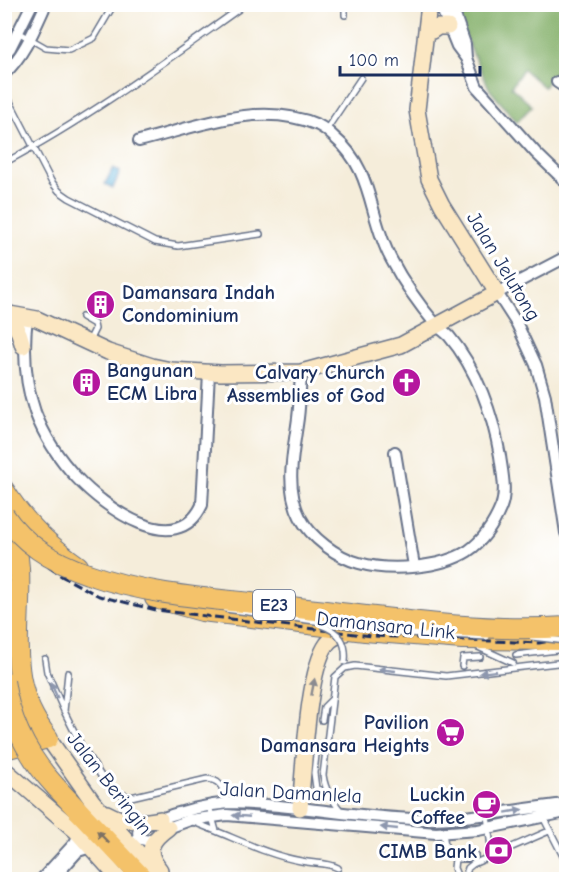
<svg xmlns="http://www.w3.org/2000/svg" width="571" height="884" font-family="'Comic Neue',sans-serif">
	<rect width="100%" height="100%" fill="#fff"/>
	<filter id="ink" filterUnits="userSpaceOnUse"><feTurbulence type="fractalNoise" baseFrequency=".0167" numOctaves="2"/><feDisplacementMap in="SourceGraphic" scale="12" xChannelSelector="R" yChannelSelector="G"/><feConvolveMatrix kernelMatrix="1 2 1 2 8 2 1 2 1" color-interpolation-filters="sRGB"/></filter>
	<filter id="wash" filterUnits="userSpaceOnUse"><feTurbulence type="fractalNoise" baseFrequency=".008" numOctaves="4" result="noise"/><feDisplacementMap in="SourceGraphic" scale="24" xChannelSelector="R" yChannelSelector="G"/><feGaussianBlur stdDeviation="1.35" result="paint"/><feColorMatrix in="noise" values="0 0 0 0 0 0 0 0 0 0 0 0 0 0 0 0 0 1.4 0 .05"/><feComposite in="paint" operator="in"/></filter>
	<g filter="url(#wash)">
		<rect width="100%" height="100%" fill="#f5edda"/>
		<path fill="#81ae66" stroke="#4e6e62" stroke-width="1.5" d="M456 5H566V78L555 72 544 87 523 69 511 87 532 106 517 122 490 90 466 39Z"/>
		<path fill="#5fb3db" stroke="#3d719c" stroke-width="1.5" d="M113 168 120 172 113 188 105 184Z"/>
	</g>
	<g filter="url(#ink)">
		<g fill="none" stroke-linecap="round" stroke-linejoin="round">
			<defs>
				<path id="lane" d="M345 4V15
					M18 32 46 48 69 50 94 38 114 4
					M4 90 51 181 59 191 69 198 155 242 178 246 260 234
					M326 130 361 78
					M4 163C87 119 163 63 239 9
					M82 317 94 324 95 329 89 341
					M476 646 513 663
					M516 655 565 649
					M45 659 47 672 64 711 68 673
					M462 666 463 658 480 657
					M64 711 82 747 105 782 114 792 131 797 207 779C222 780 223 790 228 802
					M322 720 324 707 331 700
					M316 755 314 773 316 788 328 794
					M341 811C332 800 325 790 323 775L335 677 345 668 355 666 446 676 566 662
					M487 815 492 856
					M542 815 563 856
					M191 821 216 831 209 806
					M216 831C243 842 272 856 301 861 314 864 327 862 338 868
					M443 833 446 851 455 859H469L475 855
					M455 859 454 868 459 880
					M464 880 468 868 473 864 549 831"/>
				<path id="street" d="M440 4 457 46 466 58
					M451 4 465 44 466 58 477 87 536 153 566 182
					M4 55 10 48 32 4
					M4 74C24 56 35 28 46 4
					M557 82 566 88
					M139 141C196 127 260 100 318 125 324 128 329 132 334 137 374 170 368 216 391 259 403 282 420 306 437 326 441 329 445 332 449 336 477 369 493 415 500 456 502 472 507 491 501 507 494 524 484 540 468 551 441 568 390 572 359 563 337 557 311 538 300 517 284 486 294 450 298 418 300 402 300 387 301 372
					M566 257 497 293 517 324 536 365 545 396 566 533
					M27 317C23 350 24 380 35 412 44 436 59 459 77 478 103 506 176 561 202 505L209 373
					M395 452 414 566
					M566 804C516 809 467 820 416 819 371 818 325 810 279 806 263 805 246 803 229 803 204 805 177 812 153 822 145 825 133 829 141 839L149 841 168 828 190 820 227 815 436 833 478 830 566 812
					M41 880 74 844 77 839 76 831
					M52 880 78 851 91 847"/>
				<path id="secondary" d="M432 31 438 27H448
					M4 313 37 319 108 352 152 366 171 370 221 373 301 372 401 345 497 293 442 205 429 179 417 110 429 4
					M8 313 19 333 23 346
					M48 738 93 802 131 845 165 880
					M4 769 76 831 120 880
					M300 808C304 770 307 671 327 644 331 638 337 636 343 634
					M107 813C125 823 140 823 160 819
					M160 870C145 851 150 841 168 828"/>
				<path id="highway" d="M4 490C23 521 48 545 78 566
					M155 598 202 611 365 631 462 639 564 640
					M4 749 48 738C4 683 22 631 19 568 18 551 14 535 9 518
					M56 787 144 880"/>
			</defs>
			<use href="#lane" stroke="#677289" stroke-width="8"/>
			<use href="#street" stroke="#677289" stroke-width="14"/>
			<use href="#secondary" stroke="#677289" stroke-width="18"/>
			<use href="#highway" stroke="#677289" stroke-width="22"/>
			<use href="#lane" stroke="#fff" stroke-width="5"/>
			<use href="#street" stroke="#fff" stroke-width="10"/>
			<use href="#secondary" stroke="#fbe7c3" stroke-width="15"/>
			<use href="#highway" stroke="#f4c26a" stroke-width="20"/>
			<path stroke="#1b2f5e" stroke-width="3" stroke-dasharray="9 4.5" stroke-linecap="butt" d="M4 13 12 4
				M4 518 16 540 31 555 63 577 99 596 156 610 372 636 539 643 566 638"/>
			<defs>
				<path id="lane-bridge" d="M225 609 405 633 487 637
					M321 625C340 632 347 642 345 662
					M532 637 566 641"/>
				<path id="highway-bridge" d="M4 515C24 545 55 563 88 574 152 597 223 599 290 607 381 617 474 633 566 627
					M4 681C10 722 28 757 56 787"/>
			</defs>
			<use href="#lane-bridge" stroke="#677289" stroke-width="8" stroke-linecap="butt"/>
			<use href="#highway-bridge" stroke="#677289" stroke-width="22" stroke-linecap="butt"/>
			<use href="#lane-bridge" stroke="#fff" stroke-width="5"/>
			<use href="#highway-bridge" stroke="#f4c26a" stroke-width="20"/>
		</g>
		<defs><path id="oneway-solid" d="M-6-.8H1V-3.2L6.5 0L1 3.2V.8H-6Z" transform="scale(1.5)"/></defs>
		<g fill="#8d97ae">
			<use href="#oneway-solid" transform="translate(387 670) rotate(-174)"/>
			<use href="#oneway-solid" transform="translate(488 672) rotate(173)"/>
			<use href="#oneway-solid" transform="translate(54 690) rotate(-114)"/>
			<use href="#oneway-solid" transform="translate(514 811) rotate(-10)"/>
			<use href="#oneway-solid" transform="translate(241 816) rotate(-175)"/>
			<use href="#oneway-solid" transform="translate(389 828) rotate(-174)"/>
		</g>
		<use fill="#8b8b90" href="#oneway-solid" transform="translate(313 687) rotate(-79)"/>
		<use fill="#7d7163" href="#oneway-solid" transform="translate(103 837) rotate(-134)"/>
	</g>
	<defs>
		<symbol id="building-disc" viewBox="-11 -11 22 22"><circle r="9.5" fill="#b5179e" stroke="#fff"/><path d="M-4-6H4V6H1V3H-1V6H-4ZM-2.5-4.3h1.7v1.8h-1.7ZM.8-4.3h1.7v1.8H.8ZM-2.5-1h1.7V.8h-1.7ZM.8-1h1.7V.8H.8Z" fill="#fff"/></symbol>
		<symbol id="church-disc" viewBox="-11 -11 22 22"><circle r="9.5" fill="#b5179e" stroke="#fff"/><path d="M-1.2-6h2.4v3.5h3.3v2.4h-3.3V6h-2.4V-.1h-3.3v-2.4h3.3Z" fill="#fff"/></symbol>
		<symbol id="supermarket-disc" viewBox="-11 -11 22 22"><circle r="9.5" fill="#b5179e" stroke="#fff"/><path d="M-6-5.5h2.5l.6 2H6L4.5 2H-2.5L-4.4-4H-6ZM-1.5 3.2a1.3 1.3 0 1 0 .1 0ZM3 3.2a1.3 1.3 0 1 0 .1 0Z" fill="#fff"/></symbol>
		<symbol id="cafe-disc" viewBox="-11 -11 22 22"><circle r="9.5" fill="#b5179e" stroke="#fff"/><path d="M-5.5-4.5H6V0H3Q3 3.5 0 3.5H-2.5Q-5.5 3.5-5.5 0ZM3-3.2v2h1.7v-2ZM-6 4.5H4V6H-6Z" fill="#fff"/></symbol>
		<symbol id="bank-disc" viewBox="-11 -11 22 22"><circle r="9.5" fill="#b5179e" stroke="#fff"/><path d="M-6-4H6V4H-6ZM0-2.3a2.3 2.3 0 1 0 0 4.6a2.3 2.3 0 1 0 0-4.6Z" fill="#fff"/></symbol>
	</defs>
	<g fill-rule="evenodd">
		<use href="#building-disc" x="84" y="288" width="33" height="33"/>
		<use href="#building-disc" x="70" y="366" width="33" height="33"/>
		<use href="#church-disc" x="390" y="366" width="33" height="33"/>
		<use href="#supermarket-disc" x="434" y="716" width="33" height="33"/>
		<use href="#cafe-disc" x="470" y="788" width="33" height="33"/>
		<use href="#bank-disc" x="482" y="834" width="33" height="33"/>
	</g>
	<g text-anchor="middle" stroke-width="6" stroke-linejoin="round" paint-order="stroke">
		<rect fill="#fff" stroke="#5f6d8e" stroke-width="1.5" x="253" y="590" width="42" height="30" rx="4.5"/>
		<g font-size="18" font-weight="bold" fill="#1b2f5e">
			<text x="274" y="611">E23</text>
		</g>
		<g font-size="20" fill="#1b2f5e" stroke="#fff">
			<text transform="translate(504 266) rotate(59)" y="7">Jalan Jelutong</text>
			<text transform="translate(386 625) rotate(6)" y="7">Damansara Link</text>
			<text transform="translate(110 783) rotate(52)" y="7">Jalan Beringin</text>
			<text transform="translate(291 792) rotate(3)" y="7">Jalan Damanlela</text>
		</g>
		<g font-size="20" font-weight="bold" fill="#1b2f5e" stroke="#fff" text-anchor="end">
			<text x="122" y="299" text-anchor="start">Damansara Indah<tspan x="122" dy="23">Condominium</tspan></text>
			<text x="107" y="377" text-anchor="start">Bangunan<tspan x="107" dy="23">ECM Libra</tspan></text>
			<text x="385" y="379">Calvary Church<tspan x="385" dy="23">Assemblies of God</tspan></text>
			<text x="429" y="729">Pavilion<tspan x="429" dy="23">Damansara Heights</tspan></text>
			<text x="465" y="801">Luckin<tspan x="465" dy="23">Coffee</tspan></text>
			<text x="477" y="858">CIMB Bank</text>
		</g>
	</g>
	<rect width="571" height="884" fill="none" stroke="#fff" stroke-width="24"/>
	<path d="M340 66v9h140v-9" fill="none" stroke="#1b2f5e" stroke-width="3"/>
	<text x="349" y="66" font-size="18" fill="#1b2f5e" stroke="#ffffff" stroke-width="4.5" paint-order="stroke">100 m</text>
</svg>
